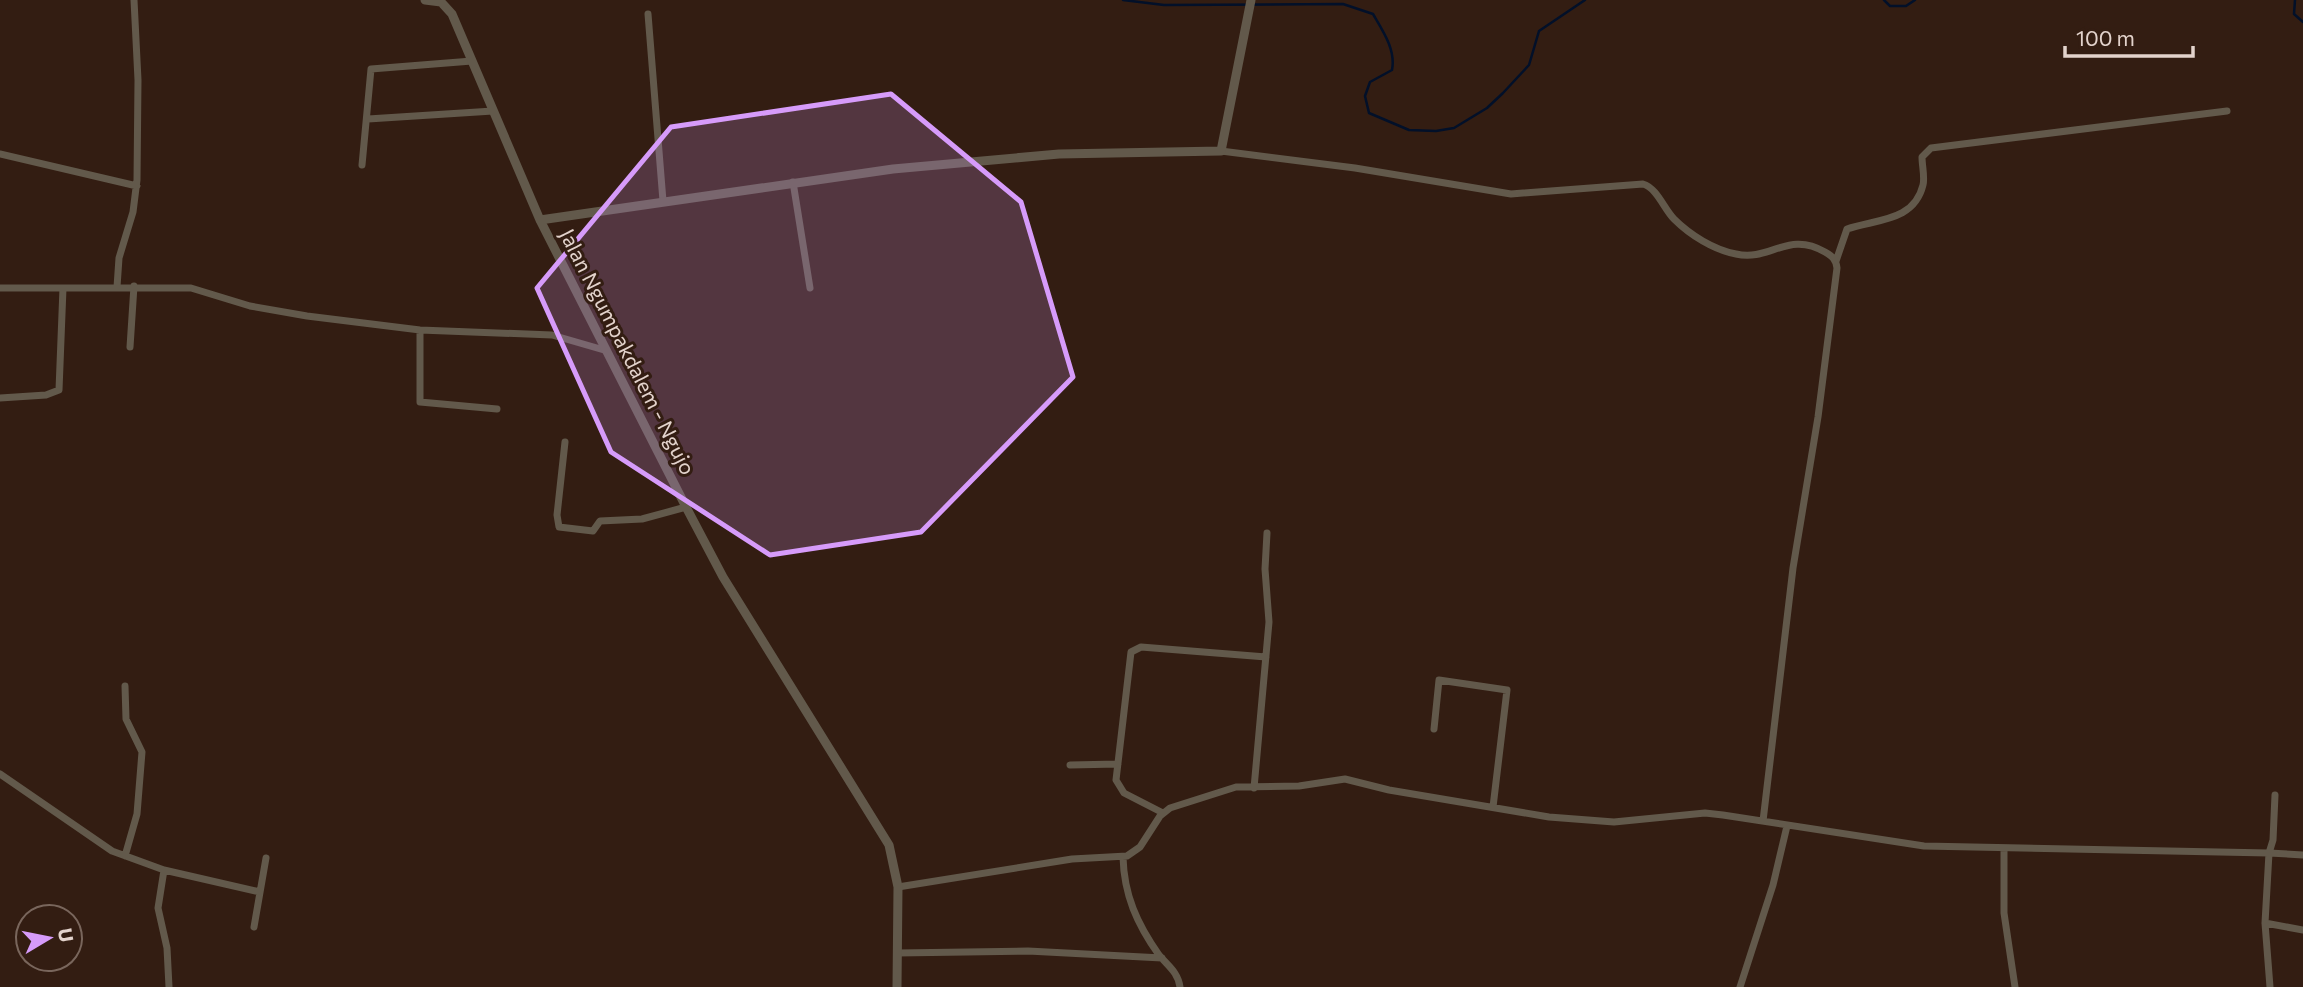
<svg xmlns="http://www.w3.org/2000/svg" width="2303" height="987" font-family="Commissioner,sans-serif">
	<rect width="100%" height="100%" fill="#331d12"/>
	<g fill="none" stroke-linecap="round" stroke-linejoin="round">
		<path stroke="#021029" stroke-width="2.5" d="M1123 0 1164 5 1343 4 1373 14C1383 31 1396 50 1392 70L1370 82 1365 96 1369 113 1409 130 1436 131 1454 128 1487 108 1503 93 1529 65 1539 31 1585 0
			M1884 0 1890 6H1906L1915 0
			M2295 0 2294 14 2303 22"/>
		<path stroke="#62594b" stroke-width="7" d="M648 14 663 201
			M368 119 493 111
			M1221 151 1355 168 1511 194 1643 184C1657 188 1664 209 1674 219 1690 235 1714 250 1736 254 1770 262 1788 230 1825 252 1832 256 1836 259 1837 268L1818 417 1793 568 1763 821
			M0 154 137 186
			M362 165 371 69 472 61
			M793 182 810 288
			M1836 261 1847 229C1876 219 1914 222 1923 185 1925 177 1922 166 1922 157L1931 148 2227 111
			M117 287 119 258 133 212 137 180 138 80 134 0
			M0 288H191L250 306 307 316 420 330 552 335 604 350
			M420 330V402L497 409
			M130 347 134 286
			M0 398 46 395 59 390 63 288
			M565 442 557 515 559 527 593 531 600 521 642 519 686 507
			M125 686 126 719 142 752 137 814 125 856
			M1434 729 1439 680 1507 690 1493 807
			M1070 765 1118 764
			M0 774 112 851 164 870 158 908 167 948 169 987
			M1254 788 1269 622 1265 569 1267 533
			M2275 795 2273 840 2269 853 2303 855
			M1163 813 1124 793 1116 780 1131 652 1141 647 1266 657
			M2004 849V913L2015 987
			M1123 857C1124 895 1137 924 1159 955 1168 966 1178 972 1180 987
			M164 870 260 892
			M898 887 1072 859 1127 856 1140 847 1160 816 1170 808 1236 787 1299 786 1345 779 1389 790 1549 817 1614 822 1705 813 1723 815 1924 846 2269 853 2265 923 2270 987
			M2265 923 2303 930
			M254 927 266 858
			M897 953 1028 951 1162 958
			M1740 987 1773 885 1787 826"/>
		<path stroke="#62594b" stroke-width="9" d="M425 0 441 2 452 14 540 220 686 507 723 577 889 845 898 887 897 987
			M540 220 893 169 1059 154 1221 151 1251 0"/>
	</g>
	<path fill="#d69bfa" fill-opacity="0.2" stroke="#d69bfa" stroke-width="5" stroke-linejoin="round" d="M891 94 1021 202 1073 377 921 532 770 555 611 452 537 288 671 127Z"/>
	<g text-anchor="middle" stroke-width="6" stroke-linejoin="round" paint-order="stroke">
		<g font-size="21" fill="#e3d3cc" stroke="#331d12">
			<text transform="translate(627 352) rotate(63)" y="7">Jalan Ngumpakdalem - Ngujo</text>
		</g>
	</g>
	<g transform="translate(49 938) rotate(80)"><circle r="33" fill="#331d12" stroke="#79665c" stroke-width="2"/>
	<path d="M0-5L12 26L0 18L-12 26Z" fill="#d69bfa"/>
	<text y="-10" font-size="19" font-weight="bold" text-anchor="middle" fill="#e3d3cc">U</text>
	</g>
	<path d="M2065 46v10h128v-10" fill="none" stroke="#e3d3cc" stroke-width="3.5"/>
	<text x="2076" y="46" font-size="21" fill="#e3d3cc" stroke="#331d12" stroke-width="5" paint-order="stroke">100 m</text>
</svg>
